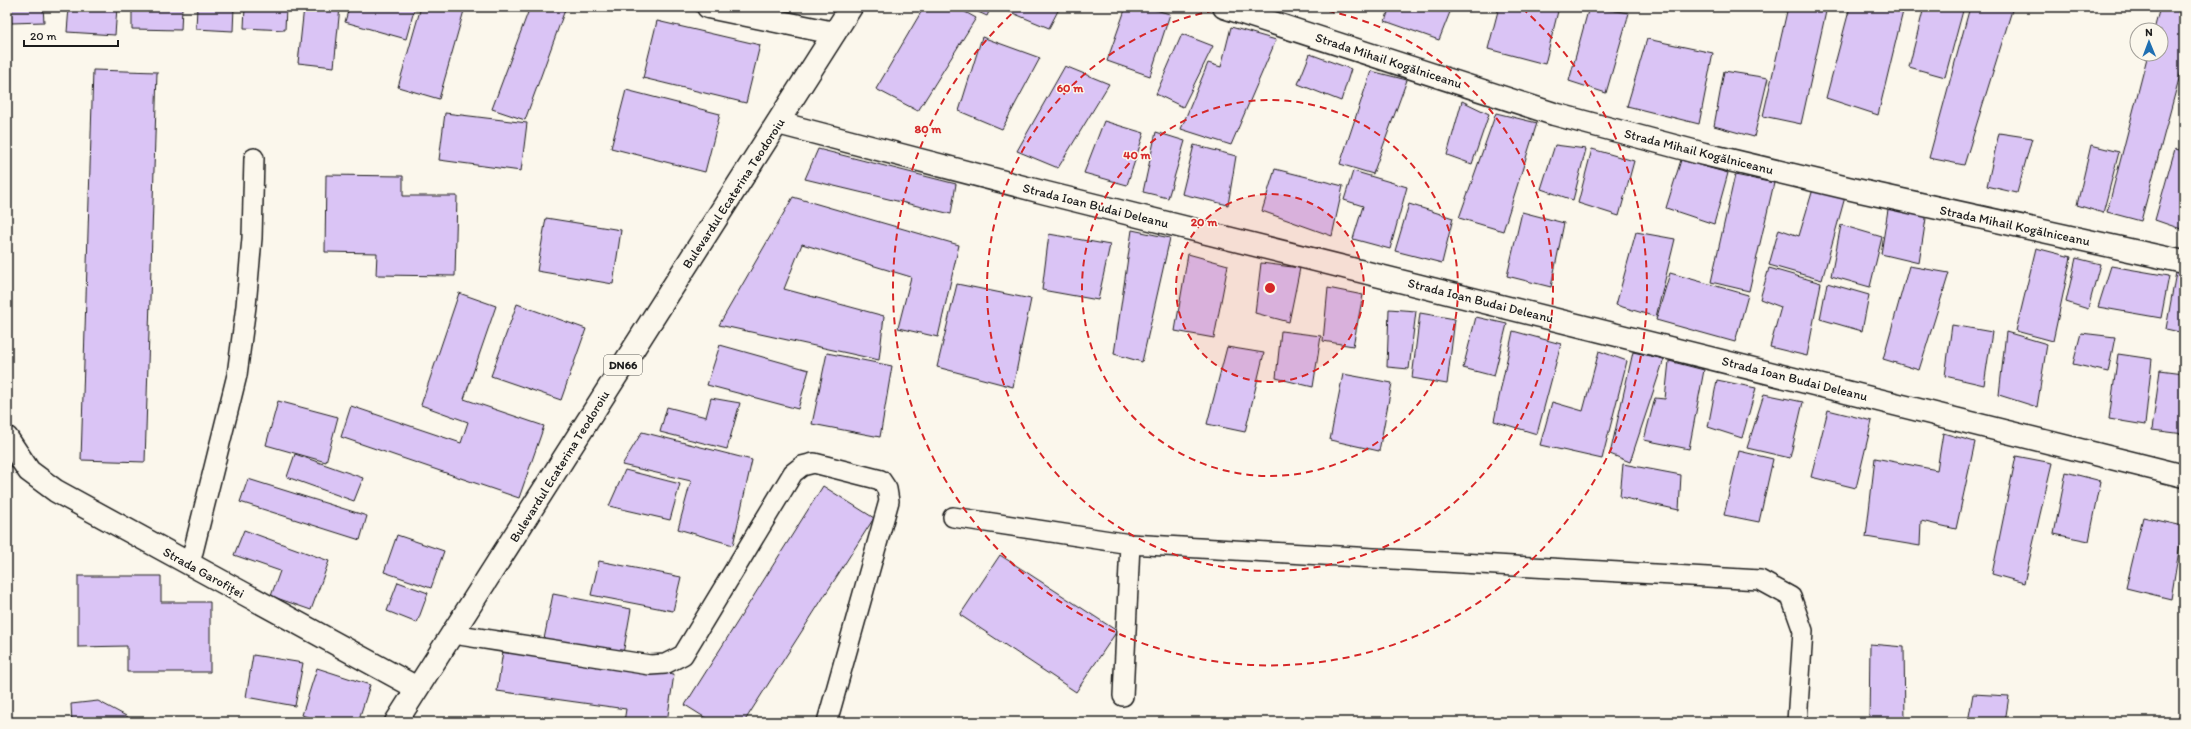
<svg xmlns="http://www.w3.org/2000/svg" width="2191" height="729" font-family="Itim,sans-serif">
	<rect width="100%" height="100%" fill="#fbf7ec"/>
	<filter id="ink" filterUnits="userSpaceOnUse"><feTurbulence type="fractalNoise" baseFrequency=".025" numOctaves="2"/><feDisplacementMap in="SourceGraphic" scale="8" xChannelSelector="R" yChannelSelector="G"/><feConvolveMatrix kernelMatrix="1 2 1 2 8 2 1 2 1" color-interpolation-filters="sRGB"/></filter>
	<g filter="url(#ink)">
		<path fill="#dac4f5" stroke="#1c1c1c" d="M10 7H43L44 22 11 23Z
			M69 7H117L115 35 67 32Z
			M132 7H182L181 30 132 29Z
			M197 7H234L233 31 196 29Z
			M245 7H286L285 30 244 28Z
			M304 7H340L334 67 298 63Z
			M349 7H415L406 39 345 22Z
			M421 7H465L439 99 398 87Z
			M530 7H566L525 120 492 109Z
			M924 7H956L976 18 918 111 876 89Z
			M967 7H991L987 16Z
			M998 7H1060L1049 28Z
			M1126 7H1145L1170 14 1150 76 1107 61Z
			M1390 7H1452L1439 40 1385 21Z
			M1499 7H1559L1545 64 1488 49Z
			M1589 7 1629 13 1606 93 1569 81Z
			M1788 7H1827L1801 124 1763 116Z
			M1850 7H1904L1878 115 1826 98Z
			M1924 7H1964L1945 77 1909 67Z
			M1970 7H2013L1964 165 1929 158Z
			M2160 7H2184V60L2141 221 2107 212 2148 54H2161V30H2154Z
			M657 21 760 45 746 103 643 78Z
			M1231 27 1276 40 1231 145 1181 129 1208 63 1221 67Z
			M1182 34 1213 46 1183 107 1156 94Z
			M982 37 1040 58 1002 129 959 111Z
			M1647 39 1713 53 1699 124 1627 106Z
			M1310 54 1351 69 1341 101 1298 84Z
			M1065 66 1109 84 1058 168 1017 151Z
			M93 70 157 72 145 462 81 460Z
			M1371 71 1407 80 1373 174 1340 164Z
			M1724 71 1768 78 1754 137 1714 126Z
			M626 90 720 114 705 172 611 148Z
			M1462 101 1489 114 1472 164 1447 155Z
			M445 113 527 123 521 171 439 160Z
			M1496 113 1537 123 1503 231 1459 218Z
			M1104 121 1144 133 1127 185 1084 173Z
			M1156 132 1185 141 1168 198 1143 192Z
			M1999 133 2032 138 2017 193 1987 186Z
			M1194 145 1236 156 1228 205 1182 194Z
			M1555 145 1586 149 1573 200 1541 189Z
			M2091 145 2119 152 2103 213 2077 205Z
			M818 149 956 184 951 214 805 179Z
			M1592 149 1634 161 1619 216 1578 203Z
			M2175 149 2184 151V230L2155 220Z
			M1681 160 1728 173 1714 224 1666 208Z
			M1275 169 1343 186 1332 236 1262 211Z
			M1353 171 1407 187 1390 249 1353 239 1363 206 1344 200Z
			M326 175 403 176V196H457L455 276 376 275 377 253 325 252Z
			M1735 175 1774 183 1749 291 1711 282Z
			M1813 189 1845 197 1822 280 1769 265 1779 229 1799 236Z
			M793 197 959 245 938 337 898 328 911 277 802 244 784 289 884 316 879 360 719 325Z
			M1889 203 1927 212 1919 263 1881 254Z
			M1409 204 1453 218 1442 263 1395 251Z
			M1522 212 1564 223 1551 287 1507 276Z
			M546 218 621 230 613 284 537 271Z
			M1841 225 1882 237 1870 287 1831 276Z
			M1132 230 1170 238 1142 362 1114 354Z
			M1636 232 1675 239 1656 317 1616 305Z
			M1049 234 1110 245 1098 300 1042 290Z
			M2036 248 2071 257 2053 341 2016 331Z
			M1188 254 1228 265 1214 338 1175 331Z
			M2076 258 2100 264 2088 309 2066 302Z
			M1261 263 1300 268 1289 322 1255 313Z
			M1909 266 1949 273 1919 370 1883 359Z
			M2111 266 2169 276 2161 318 2098 307Z
			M1769 268 1821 283 1807 356 1770 347 1781 307 1760 299Z
			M2176 272 2184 273V333L2166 329Z
			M1670 273 1748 295 1735 342 1656 320Z
			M1827 283 1869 295 1862 331 1820 319Z
			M957 284 1031 299 1013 387 937 367Z
			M1328 288 1363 295 1353 346 1323 341Z
			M459 293 496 306 464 399 544 426 519 498 341 437 351 406 461 443 468 422 421 405Z
			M517 304 586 329 561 400 491 376Z
			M1389 309 1416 311 1409 369 1387 367Z
			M1420 313 1455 319 1447 384 1412 378Z
			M1476 317 1507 324 1494 376 1463 368Z
			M1952 325 1992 332 1984 385 1945 376Z
			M1281 331 1321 336 1313 387 1276 378Z
			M1513 331 1561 344 1537 434 1494 421Z
			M2006 332 2047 344 2037 407 1999 395Z
			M2081 333 2115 337 2108 372 2073 364Z
			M720 345 809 370 798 409 707 385Z
			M1227 347 1264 353 1245 432 1207 424Z
			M1599 351 1627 361 1602 459 1540 445 1552 402 1583 411Z
			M1633 352 1664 359 1630 462 1610 454Z
			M827 353 892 366 880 437 812 424Z
			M2118 354 2152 359 2145 425 2109 419Z
			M1669 361 1704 370 1689 449 1644 440 1655 398 1665 399Z
			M2160 370 2184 373V434L2152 430Z
			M1343 374 1392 383 1379 451 1330 440Z
			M1717 380 1756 388 1742 438 1708 427Z
			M1764 394 1803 402 1790 458 1747 448Z
			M711 398 740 403 727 449 660 432 667 407 706 417Z
			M278 401 338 417 326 462 266 445Z
			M1828 410 1872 421 1856 488 1811 477Z
			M642 432 752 460 733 545 678 529 691 481 622 465Z
			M1943 433 1975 442 1956 529 1921 521 1920 546 1866 537 1875 458 1937 470Z
			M1739 451 1773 459 1759 522 1724 515Z
			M295 454 363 478 354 501 287 477Z
			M2016 456 2052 463 2024 583 1992 574Z
			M1623 464 1681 475 1679 510 1620 497Z
			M625 470 680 484 670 520 609 506Z
			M2066 472 2101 481 2089 541 2054 534Z
			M248 479 367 516 360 540 240 502Z
			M823 486 874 518 744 722H712L685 705Z
			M2143 517 2183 526 2171 599 2126 588Z
			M244 530 329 561 311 610 271 596 280 571 234 555Z
			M397 535 444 551 431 588 384 572Z
			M1000 555 1117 631 1076 692 960 615Z
			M599 561 681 577 673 611 591 595Z
			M78 576H161V602H210V672H127V646L78 647Z
			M398 582 428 593 417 623 387 611Z
			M553 594 631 609 623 654 544 639Z
			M1870 644 1904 647 1905 722H1869Z
			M503 651 674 674 667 722H624L626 709 497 691Z
			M253 655 303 663 295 706 246 697Z
			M317 668 370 685 358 722H321L302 715Z
			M1973 694 2009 696 2005 722H1968Z
			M98 701 128 717V722H72L71 704Z"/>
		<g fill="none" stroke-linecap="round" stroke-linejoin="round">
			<defs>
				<path id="lane" d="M953 517 1130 544 1760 580 1791 597 1803 631 1797 722
					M190 564 237 375 246 306 252 238 254 158
					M453 634 650 665 665 664 683 655 793 473 802 466 814 463 881 480 887 489 889 501 827 722
					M1123 696 1130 544"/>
				<path id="street" d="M708 7 834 33
					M1224 7 1554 114 1704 154 1856 190 2184 262
					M778 123 1046 193 2184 476
					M7 438 29 471 56 491 417 688"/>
				<path id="primary" d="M396 722 851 7"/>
			</defs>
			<use href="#lane" stroke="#1c1c1c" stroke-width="22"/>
			<use href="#street" stroke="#1c1c1c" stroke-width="25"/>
			<use href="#primary" stroke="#1c1c1c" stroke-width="25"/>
			<use href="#lane" stroke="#fbf7ec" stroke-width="19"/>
			<use href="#street" stroke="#fbf7ec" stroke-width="22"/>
			<use href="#primary" stroke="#fbf7ec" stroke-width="22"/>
		</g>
	</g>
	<circle cx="1270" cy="288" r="94" fill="#d62828" fill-opacity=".12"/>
	<g fill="none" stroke="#d62828" stroke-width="2" stroke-dasharray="7 5">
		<circle cx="1270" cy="288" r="94"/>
		<circle cx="1270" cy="288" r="188"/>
		<path d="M1304 7A283 283 0 1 1 1236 7"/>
		<path d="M1522 8A377 377 0 1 1 1018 8"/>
	</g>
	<g text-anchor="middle" stroke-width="3" stroke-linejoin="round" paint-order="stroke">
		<rect fill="#fbf7ec" stroke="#5f5e5a" stroke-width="1" x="604" y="355" width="38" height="20" rx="3"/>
		<g font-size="12" font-weight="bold" fill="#1c1c1c">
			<text x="623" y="369">DN66</text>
		</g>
		<g font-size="13" fill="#1c1c1c" stroke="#fbf7ec">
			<text transform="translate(1389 60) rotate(18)" y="5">Strada Mihail Kogălniceanu</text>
			<text transform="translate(1699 151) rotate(14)" y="5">Strada Mihail Kogălniceanu</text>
			<text transform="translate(733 193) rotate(-57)" y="5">Bulevardul Ecaterina Teodoroiu</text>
			<text transform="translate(1096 205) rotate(14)" y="5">Strada Ioan Budai Deleanu</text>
			<text transform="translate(2015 225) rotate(12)" y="5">Strada Mihail Kogălniceanu</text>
			<text transform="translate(1481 300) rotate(14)" y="5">Strada Ioan Budai Deleanu</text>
			<text transform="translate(1795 378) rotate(14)" y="5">Strada Ioan Budai Deleanu</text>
			<text transform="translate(559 466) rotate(-58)" y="5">Bulevardul Ecaterina Teodoroiu</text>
			<text transform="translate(204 572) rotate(29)" y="5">Strada Garofiței</text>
		</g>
	</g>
	<circle cx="1270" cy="288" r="6" fill="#d62828" stroke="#fbf7ec" stroke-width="2"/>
	<g font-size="12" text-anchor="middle" font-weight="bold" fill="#d62828" stroke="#fbf7ec" stroke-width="3" stroke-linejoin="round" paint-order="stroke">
		<text x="1070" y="92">60 m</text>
		<text x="928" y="133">80 m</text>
		<text x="1137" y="159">40 m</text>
		<text x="1204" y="226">20 m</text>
	</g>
	<rect width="2191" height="729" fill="none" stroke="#fbf7ec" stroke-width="24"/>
	<rect x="12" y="12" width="2167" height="705" fill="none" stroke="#1c1c1c" stroke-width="1.5" filter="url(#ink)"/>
	<g transform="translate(2149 42) rotate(359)"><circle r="19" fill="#fbf7ec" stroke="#a29f99"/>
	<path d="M0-3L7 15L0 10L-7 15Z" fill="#1f6fb2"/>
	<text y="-6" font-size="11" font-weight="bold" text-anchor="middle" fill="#1c1c1c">N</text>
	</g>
	<path d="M24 40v6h94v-6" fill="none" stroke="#1c1c1c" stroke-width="2"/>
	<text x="30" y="40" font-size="12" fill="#1c1c1c" stroke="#fbf7ec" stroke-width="3" paint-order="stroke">20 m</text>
</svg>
